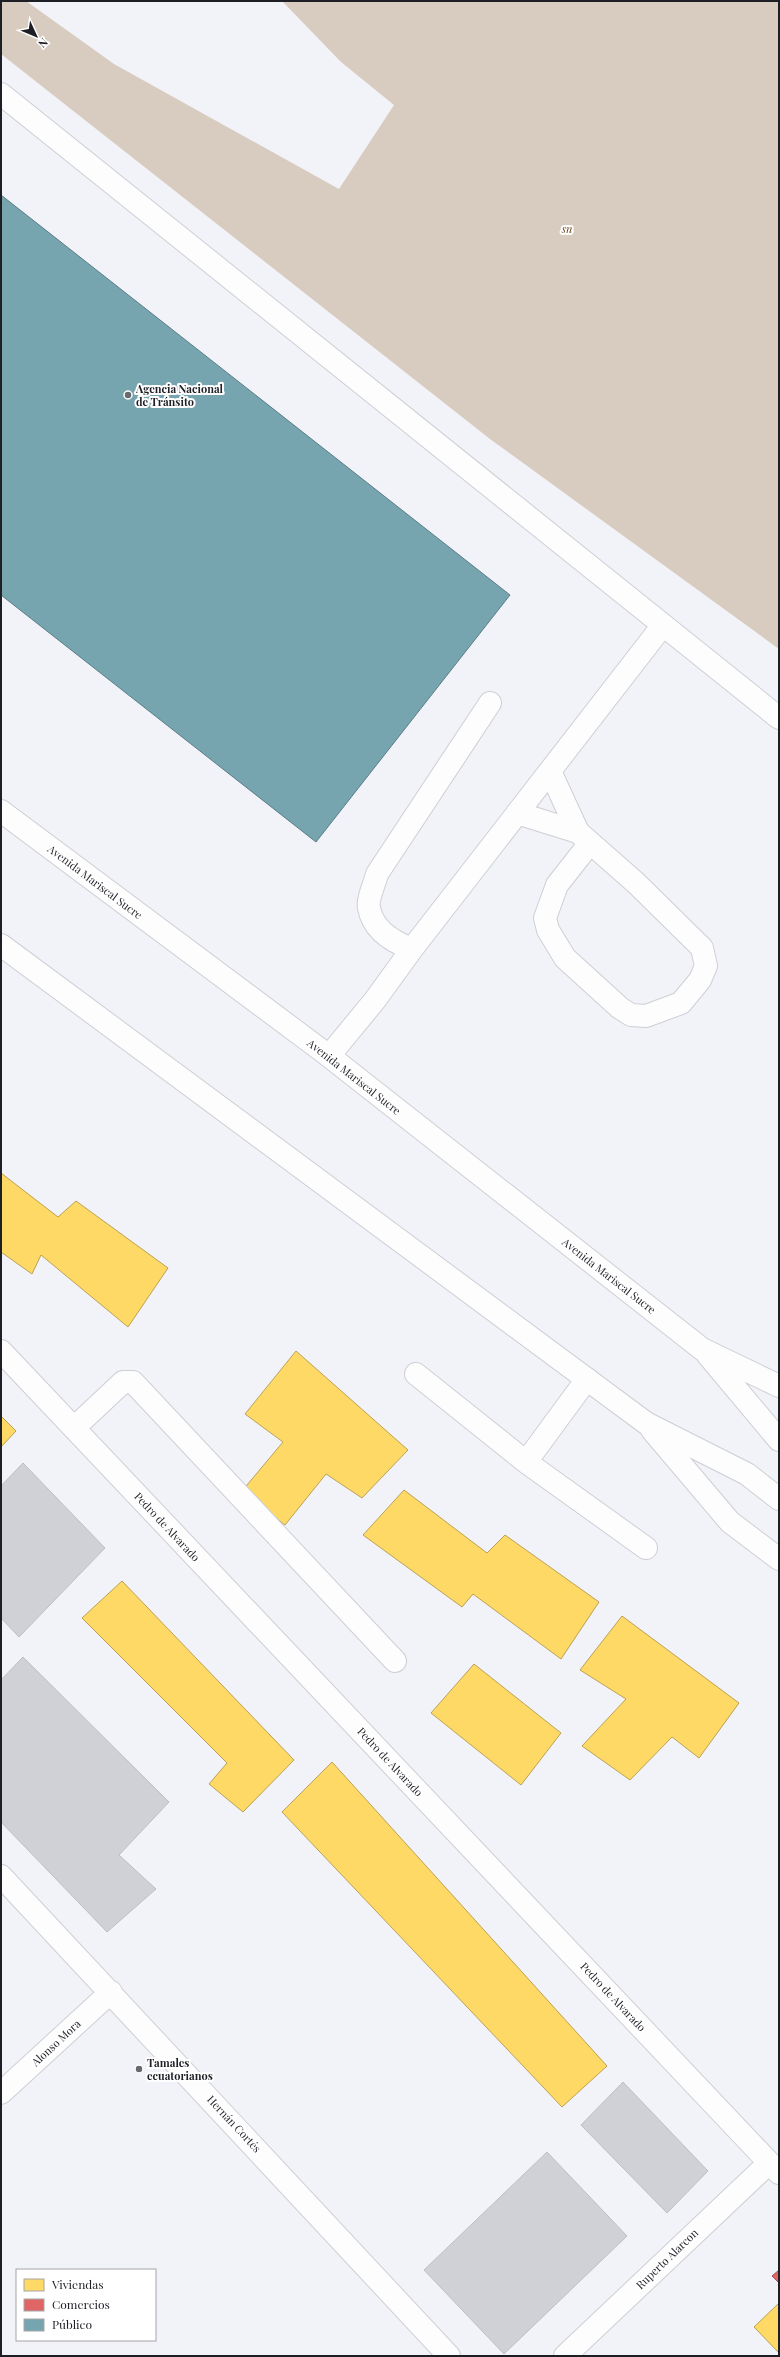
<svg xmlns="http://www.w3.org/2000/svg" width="780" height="2357" font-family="'Playfair Display',serif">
	<rect width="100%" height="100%" fill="#f2f3f9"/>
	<path fill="#d8cbbf" d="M1 1H26L114 64 339 189 394 105 341 62 282 1H779V649L490 439 1 54Z"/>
	<path fill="#ffd966" stroke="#bba152" d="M1 1173 58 1217 76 1201 168 1268 128 1327 41 1255 32 1274 1 1252Z
		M296 1351 408 1450 362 1498 326 1474 285 1525 242 1491 283 1442 245 1414Z
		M1 1416 16 1431 1 1447Z
		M404 1490 487 1553 505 1535 599 1602 561 1659 473 1594 462 1607 363 1535Z
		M122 1581 294 1760 243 1812 209 1784 227 1763 82 1618Z
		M622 1616 739 1703 699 1758 672 1737 630 1780 582 1746 626 1699 580 1670Z
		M474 1664 561 1733 521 1785 431 1713Z
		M332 1762 607 2066 562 2107 282 1812Z
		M779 2303V2353L754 2327Z"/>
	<path fill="#e06666" stroke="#a65152" d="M779 2270V2283L772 2276Z"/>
	<path fill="#76a5af" stroke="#5b7d86" d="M1 195 510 595 316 842 1 595Z"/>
	<path fill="#cfd1d6" stroke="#bebfc5" d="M23 1463 105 1548 19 1637 1 1618V1486Z
		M23 1657 169 1802 119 1855 156 1889 107 1932 1 1822V1680Z
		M623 2082 708 2171 667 2213 581 2125Z
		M547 2152 627 2236 504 2354 424 2270Z"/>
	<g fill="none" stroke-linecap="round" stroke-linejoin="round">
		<defs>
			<path id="minor" d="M1 94 779 718
				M550 771 578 832 636 883 702 948 706 966 700 980 681 1003 646 1016 631 1015 620 1008 565 958 548 930 545 918 557 885 590 843
				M517 813 578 832
				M412 949C393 942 373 930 369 908 367 899 375 883 377 874L490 703
				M329 1056 375 1000 412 949 663 625
				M416 1374 526 1462
				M587 1379 526 1462 646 1548
				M74 1428 123 1382H133L395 1661
				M1 1876 449 2356
				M1 2093 111 1992
				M565 2356 769 2163"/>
			<path id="major" d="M1 811 329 1056 702 1349 779 1386
				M1 945 646 1423 747 1474 779 1499
				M1 1351 779 2173
				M707 1354 779 1440
				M652 1430 730 1522 779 1559"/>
		</defs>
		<use href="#minor" stroke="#cdcfd4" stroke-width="24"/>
		<use href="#major" stroke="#cdcfd4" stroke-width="24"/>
		<use href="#minor" stroke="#fdfdfe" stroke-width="22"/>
		<use href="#major" stroke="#fdfdfe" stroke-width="22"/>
	</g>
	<g fill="#68696f" stroke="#fff" stroke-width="1.5">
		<circle cx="128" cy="395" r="4"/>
		<circle cx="139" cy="2069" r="4"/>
	</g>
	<g text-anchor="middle" stroke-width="4" stroke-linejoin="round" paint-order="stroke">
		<g font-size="11" font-style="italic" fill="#694519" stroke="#fff">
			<text x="567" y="233">sn</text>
		</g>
		<g font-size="11" font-weight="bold" fill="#1d1f25" stroke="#fff" text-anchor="start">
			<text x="136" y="393">Agencia Nacional<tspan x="136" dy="13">de Tránsito</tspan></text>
			<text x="147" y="2067">Tamales<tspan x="147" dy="13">ecuatorianos</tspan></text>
		</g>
		<g font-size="11" fill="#1d1f25" stroke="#fff">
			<text transform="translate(95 882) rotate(37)" y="4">Avenida Mariscal Sucre</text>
			<text transform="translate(354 1077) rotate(38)" y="4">Avenida Mariscal Sucre</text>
			<text transform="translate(609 1276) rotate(38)" y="4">Avenida Mariscal Sucre</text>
			<text transform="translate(167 1527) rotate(47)" y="4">Pedro de Alvarado</text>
			<text transform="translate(390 1762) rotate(47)" y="4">Pedro de Alvarado</text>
			<text transform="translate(613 1997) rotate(47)" y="4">Pedro de Alvarado</text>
			<text transform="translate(56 2043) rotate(-43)" y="4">Alonso Mora</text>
			<text transform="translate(234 2124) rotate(47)" y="4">Hernán Cortés</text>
			<text transform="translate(667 2259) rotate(-44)" y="4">Ruperto Alarcon</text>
		</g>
	</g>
	<rect width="780" height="2357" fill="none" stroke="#1d1f25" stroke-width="4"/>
	<rect x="16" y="2269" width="140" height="72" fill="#ffffff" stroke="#a5a5a8"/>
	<rect x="24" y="2279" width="20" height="12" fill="#ffd966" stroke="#a5a5a8"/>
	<text x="52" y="2289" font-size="12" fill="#1d1f25">Viviendas</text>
	<rect x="24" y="2299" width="20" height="12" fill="#e06666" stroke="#a5a5a8"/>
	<text x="52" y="2309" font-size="12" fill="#1d1f25">Comercios</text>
	<rect x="24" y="2319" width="20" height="12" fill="#76a5af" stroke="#a5a5a8"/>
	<text x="52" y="2329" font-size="12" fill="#1d1f25">Público</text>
	<g transform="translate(36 36) rotate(134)" stroke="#ffffff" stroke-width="3" paint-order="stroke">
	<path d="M0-3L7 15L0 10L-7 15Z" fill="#1d1f25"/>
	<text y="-6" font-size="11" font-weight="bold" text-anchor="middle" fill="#1d1f25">N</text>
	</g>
</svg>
